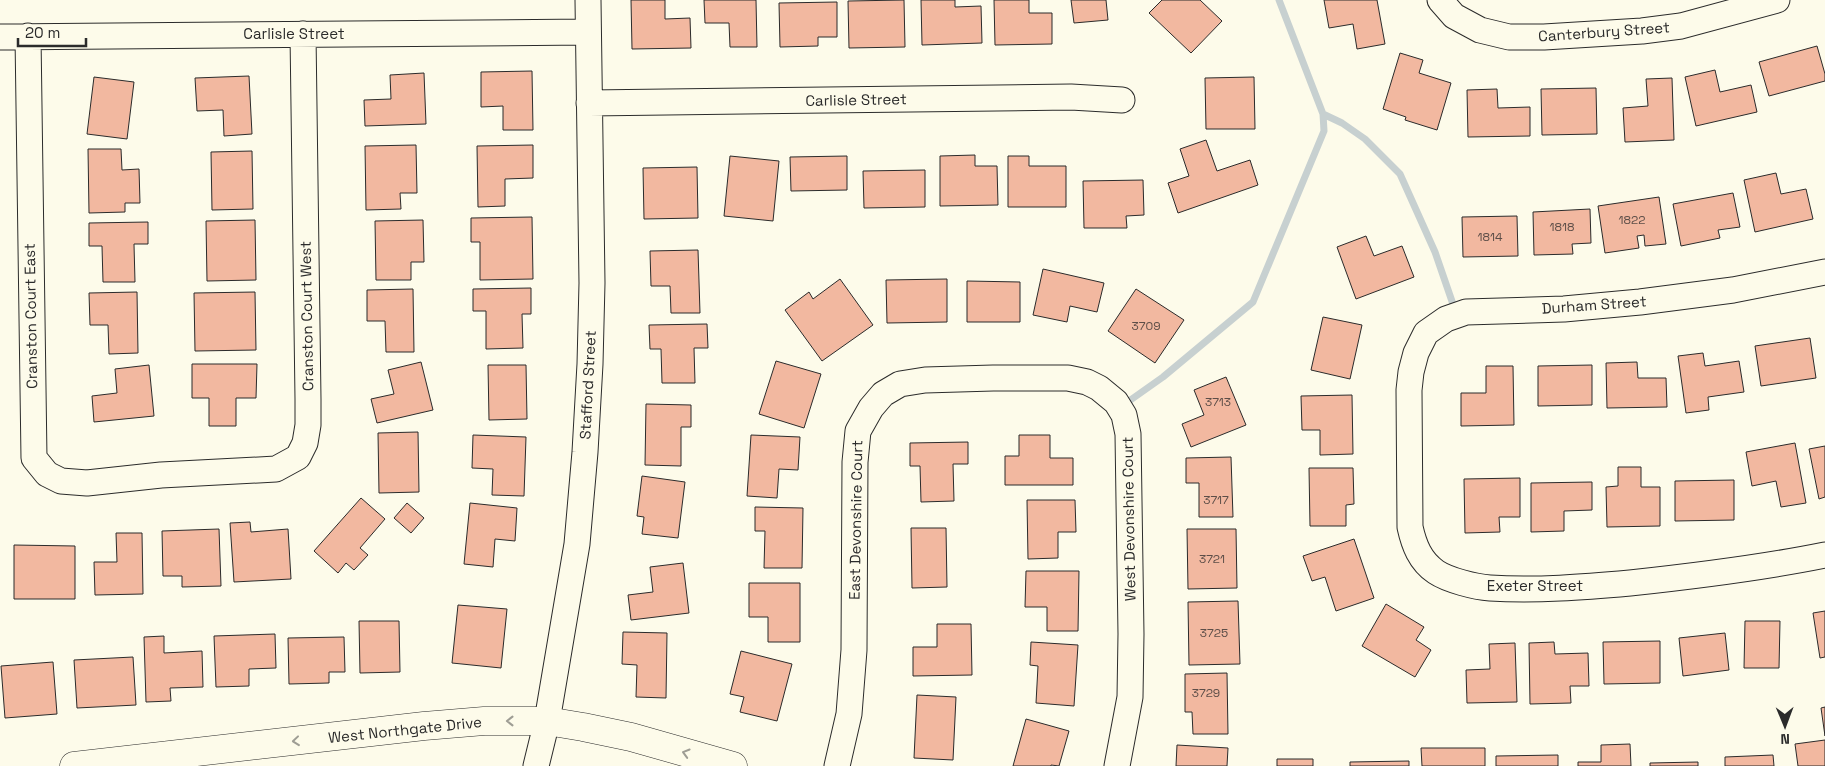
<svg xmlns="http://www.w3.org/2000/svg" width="1825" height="766" font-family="'Space Grotesk',sans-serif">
	<rect width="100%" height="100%" fill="#fdfbea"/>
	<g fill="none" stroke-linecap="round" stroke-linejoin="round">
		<path stroke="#c7d0d0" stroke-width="7" d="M1323 114 1342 123 1365 139 1400 174 1435 252 1455 310
			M1122 406 1163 377 1253 302 1324 131 1323 114 1279 0"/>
	</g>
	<path fill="#f2b8a0" stroke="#2b2b2b" d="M631 0H665V19L690 18 691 48 632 49Z
		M704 0H756L757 47H730L729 23H705Z
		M904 0 905 47 849 48 848 1Z
		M921 0H955V7L981 6 982 43 922 45Z
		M994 0H1029V13H1052V44L995 45Z
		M1071 0H1106L1108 20 1074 23Z
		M1162 0H1200L1222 21 1191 53 1149 13Z
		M1324 0H1377L1385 44 1357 49 1353 24 1329 28Z
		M837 2V37H818V46L780 47 779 3Z
		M1817 46 1825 74V81L1769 96 1759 62Z
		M1400 53 1423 60 1419 73 1451 83 1437 130 1405 120 1406 117 1383 109Z
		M1715 70 1720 92 1751 85 1757 112 1696 126 1685 77Z
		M532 71 533 130H503V106L481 107V72Z
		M424 73 426 124 365 126 364 100 391 99 390 75Z
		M249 76 252 134 224 136 223 110 197 111 195 78Z
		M94 77 134 82 127 139 87 134Z
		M1254 77 1255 129H1206L1205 78Z
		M1672 78 1674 140 1625 142 1623 108 1648 106 1646 79Z
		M1596 88 1597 134 1542 135 1541 89Z
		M1497 89 1498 108 1530 107V136L1468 137 1467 90Z
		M1206 140 1217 171 1250 160 1258 185 1178 213 1168 183 1189 176 1180 149Z
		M416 145 417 193H400L401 209 366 210 365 146Z
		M533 145V178L505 179V206L478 207 477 146Z
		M88 149H121L122 170 139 169 140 203H125V212L89 213Z
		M252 151 253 209 212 210 211 152Z
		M975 155V166H997L998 205 940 206V156Z
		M730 156 779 161 773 221 724 216Z
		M847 156V190L791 191 790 157Z
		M1008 156H1029V166H1066V207H1008Z
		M697 167 698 218 644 219 643 168Z
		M925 170V207L864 208 863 171Z
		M1776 173 1781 194 1806 189 1813 219 1755 232 1744 180Z
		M1143 180 1144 215 1126 216 1127 228H1084L1083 181Z
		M1733 193 1740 227 1718 230 1720 238 1681 246 1673 204Z
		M1659 197 1666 244 1645 246 1644 235 1637 236 1639 248 1605 253 1598 206Z
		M1590 209 1591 243 1572 244 1573 254 1534 255 1533 212Z
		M1517 216 1518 256 1463 257 1462 217Z
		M532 217 533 279 480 280V242H471V218Z
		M255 220 256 280 207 281 206 221Z
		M423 220 424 262H411V280H376L375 221Z
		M148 222V244H134L135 282H103L102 246H89V223Z
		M1366 236 1374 256 1402 246 1414 277 1356 299 1337 247Z
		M698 250 700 313H671L670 286H651L650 251Z
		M1043 269 1104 283 1097 312 1070 306 1067 322 1033 315Z
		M840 279 873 325 822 361 785 310 809 292 813 299Z
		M947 279V322L887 323 886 280Z
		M967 281 1020 282V322H967Z
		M531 288V314H522L523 348 486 349V311H473V289Z
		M413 289 414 352H386L385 321H367V290Z
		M1136 289 1184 320 1155 363 1108 331Z
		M137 292 138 353 109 354 108 325H90L89 293Z
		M255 292 256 350 195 351 194 293Z
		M1323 317 1362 325 1350 379 1311 370Z
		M707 324 708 348H694L695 383H662L661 349H650L649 325Z
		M1810 338 1816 378 1761 386 1755 346Z
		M1703 353 1705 366 1739 361 1744 392 1708 397 1709 410 1686 413 1678 356Z
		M776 361 821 374 804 428 759 414Z
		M421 362 433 410 377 423 371 399 394 394 388 370Z
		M1637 362 1638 378H1666L1667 407 1607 408 1606 363Z
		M192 364H257L256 398H236V426H209V398H192Z
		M149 365 154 416 94 422 92 396 117 393 115 369Z
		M488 365H526L527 419 489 420Z
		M1592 365V405L1538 406V366Z
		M1486 366H1513L1514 425 1461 426V393H1486Z
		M1226 377 1246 425 1191 447 1182 424 1204 415 1194 390Z
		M1352 395 1353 454 1320 455V430H1302L1301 396Z
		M646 404 691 405V427H681V466L645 465Z
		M418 432 419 492 379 493 378 433Z
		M473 435 526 437 524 496 492 495 493 469 472 468Z
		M751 435 800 437 798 470 779 469 777 498 747 496Z
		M1019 435H1050V458H1073V485H1005V456H1019Z
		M968 442V464H953L954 501 921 502 920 466H910V443Z
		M1795 443 1806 503 1781 507 1776 481 1752 486 1746 452Z
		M1825 446V497L1819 499 1809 449Z
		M1231 457 1233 517H1199V483H1186V458Z
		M1618 467H1641V487H1660V526L1607 527 1606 487 1618 486Z
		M1309 468H1353L1354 504 1346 505V526H1310Z
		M642 476 685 482 678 538 642 534 644 517 637 516Z
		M1520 478V517H1499L1500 532 1465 533 1464 479Z
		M1734 480V520L1675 521V481Z
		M1592 482V510L1564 511V531L1531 532V483Z
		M361 498 385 519 360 548 368 555 354 570 346 563 338 573 314 551Z
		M1027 500H1075L1076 532H1058V558L1028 559Z
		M407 503 424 518 411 533 394 518Z
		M470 503 517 508 515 541 495 539 493 567 464 564Z
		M755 507 803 508 802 568H764L765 531H755Z
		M250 522 251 532 288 529 291 579 234 582 230 523Z
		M911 528H946L947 587 912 588Z
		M219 529 221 586 182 587V576H163L162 531Z
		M1187 529H1236L1237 588 1188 589Z
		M116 533H142L143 594 95 595 94 562H117Z
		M1354 539 1374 598 1336 611 1325 577 1312 581 1303 556Z
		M14 545 75 546V599H14Z
		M683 563 689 613 631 620 628 595 653 592 650 567Z
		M1026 571H1079L1078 631H1047V607H1025Z
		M749 583H800V642H768V617H749Z
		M1238 601 1240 664 1189 665 1188 602Z
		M1386 604 1424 627 1416 640 1431 650 1415 677 1362 646Z
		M458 605 507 609 501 668 452 663Z
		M1825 611V657L1820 658 1813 613Z
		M359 621H399L400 672 360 673Z
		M1745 621H1780L1779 668H1744Z
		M937 624H971L972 675 913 676V647H937Z
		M623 632 667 633 666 698 636 697 637 665 622 664Z
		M1725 633 1729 670 1683 676 1679 638Z
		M275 634 276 668 249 669V686L216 687 214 636Z
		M164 636V653L202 651 203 687 170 688 171 701 146 702 144 637Z
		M344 637 345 672H329V683L289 684 288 638Z
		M1660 641V683L1604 684 1603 642Z
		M1031 642 1078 645 1074 706 1036 703 1038 666 1030 665Z
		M1554 642 1555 654 1588 653 1589 686H1570L1571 703 1530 704 1529 643Z
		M1515 643 1517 702 1467 703 1466 670 1490 669 1489 644Z
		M741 651 792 664 777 721 740 712 744 697 730 694Z
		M133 657 136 705 77 708 74 660Z
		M53 662 57 714 5 718 1 666Z
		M1227 673 1228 734H1193L1192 712H1185V674Z
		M917 695 956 697 953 760 914 758Z
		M1825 707V736L1821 708Z
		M1026 719 1069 731 1059 766 1051 765V766H1013Z
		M1825 740V766H1798L1795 744Z
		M1630 744 1631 766H1578V762H1601V745Z
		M1177 745 1228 748 1227 766H1176Z
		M1421 748H1485V766H1422Z
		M1558 755V766H1496V756Z
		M1773 755 1774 766H1725V757Z
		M1277 759H1313V766H1277Z
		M1409 761V766H1350V762Z
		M1698 762V766H1650V763Z"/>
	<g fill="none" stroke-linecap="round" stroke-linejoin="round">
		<defs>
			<path id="minor" d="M1440 0 1454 16 1480 30 1509 37H1544L1642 31 1681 26 1777 0
				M28 36 34 458 47 474 61 481 87 483 161 475 276 469 298 457 305 443 308 425V399L303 34
				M0 37 588 32
				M589 103 1071 97 1122 100
				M1825 272 1733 290 1640 302 1564 309 1466 312 1446 319 1426 333 1416 353 1411 372 1409 390 1410 527C1414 545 1420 561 1436 572 1448 580 1475 587 1490 588 1535 591 1585 587 1630 583 1695 576 1761 568 1825 555
				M536 766 547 721 577 544 585 452 590 364 592 283 588 0
				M837 766 849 714 854 650 855 462 858 431 871 408 883 394 900 384 925 380 993 378H1068L1087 382 1099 388 1116 402 1124 415 1128 434 1131 634 1130 697 1117 766"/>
			<path id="major" d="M74 766 424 726 484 721H547L583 727 631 737 733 766"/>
		</defs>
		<use href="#minor" stroke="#2b2b2b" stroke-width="27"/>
		<use href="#major" stroke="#2b2b2b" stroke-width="29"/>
		<use href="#minor" stroke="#fdfbea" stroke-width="25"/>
		<use href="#major" stroke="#fdfbea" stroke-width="28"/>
	</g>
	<defs><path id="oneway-chevron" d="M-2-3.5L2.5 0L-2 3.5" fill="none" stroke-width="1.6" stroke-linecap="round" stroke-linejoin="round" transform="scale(1.25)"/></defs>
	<g stroke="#9e9d94">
		<use href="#oneway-chevron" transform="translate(510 721) rotate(180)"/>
		<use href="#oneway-chevron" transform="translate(296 741) rotate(174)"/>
		<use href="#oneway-chevron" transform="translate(686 753) rotate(-164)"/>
	</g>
	<g text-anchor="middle" stroke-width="4" stroke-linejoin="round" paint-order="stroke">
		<g font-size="12" fill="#5d4e48">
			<text x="1632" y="224">1822</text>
			<text x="1562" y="231">1818</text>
			<text x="1490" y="241">1814</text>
			<text x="1146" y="330">3709</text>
			<text x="1218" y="406">3713</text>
			<text x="1216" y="504">3717</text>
			<text x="1212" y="563">3721</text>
			<text x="1214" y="637">3725</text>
			<text x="1206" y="697">3729</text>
		</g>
		<g font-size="15" fill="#2b2b2b" stroke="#fdfbea">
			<text transform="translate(1604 32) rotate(-4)" y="5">Canterbury Street</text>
			<text x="294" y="39">Carlisle Street</text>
			<text transform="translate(856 100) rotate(-1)" y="5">Carlisle Street</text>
			<text transform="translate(1594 305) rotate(-4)" y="5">Durham Street</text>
			<text transform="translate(31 316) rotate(-91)" y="5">Cranston Court East</text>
			<text transform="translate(307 316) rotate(-91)" y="5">Cranston Court West</text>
			<text transform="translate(588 385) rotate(-87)" y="5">Stafford Street</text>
			<text transform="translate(1129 519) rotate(-91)" y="5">West Devonshire Court</text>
			<text transform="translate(856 520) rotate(-89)" y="5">East Devonshire Court</text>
			<text x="1535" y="591">Exeter Street</text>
			<text transform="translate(405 730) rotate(-6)" y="5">West Northgate Drive</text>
		</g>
	</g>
	<g transform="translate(1785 726) rotate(179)" stroke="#fdfbea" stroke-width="4" paint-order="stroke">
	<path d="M0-4L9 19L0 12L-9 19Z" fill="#2b2b2b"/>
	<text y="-8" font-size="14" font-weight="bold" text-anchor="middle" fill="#2b2b2b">N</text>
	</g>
	<path d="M18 38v8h68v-8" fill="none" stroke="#2b2b2b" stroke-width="2.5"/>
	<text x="25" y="38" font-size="15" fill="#2b2b2b" stroke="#fdfbea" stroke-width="4" paint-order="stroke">20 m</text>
</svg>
